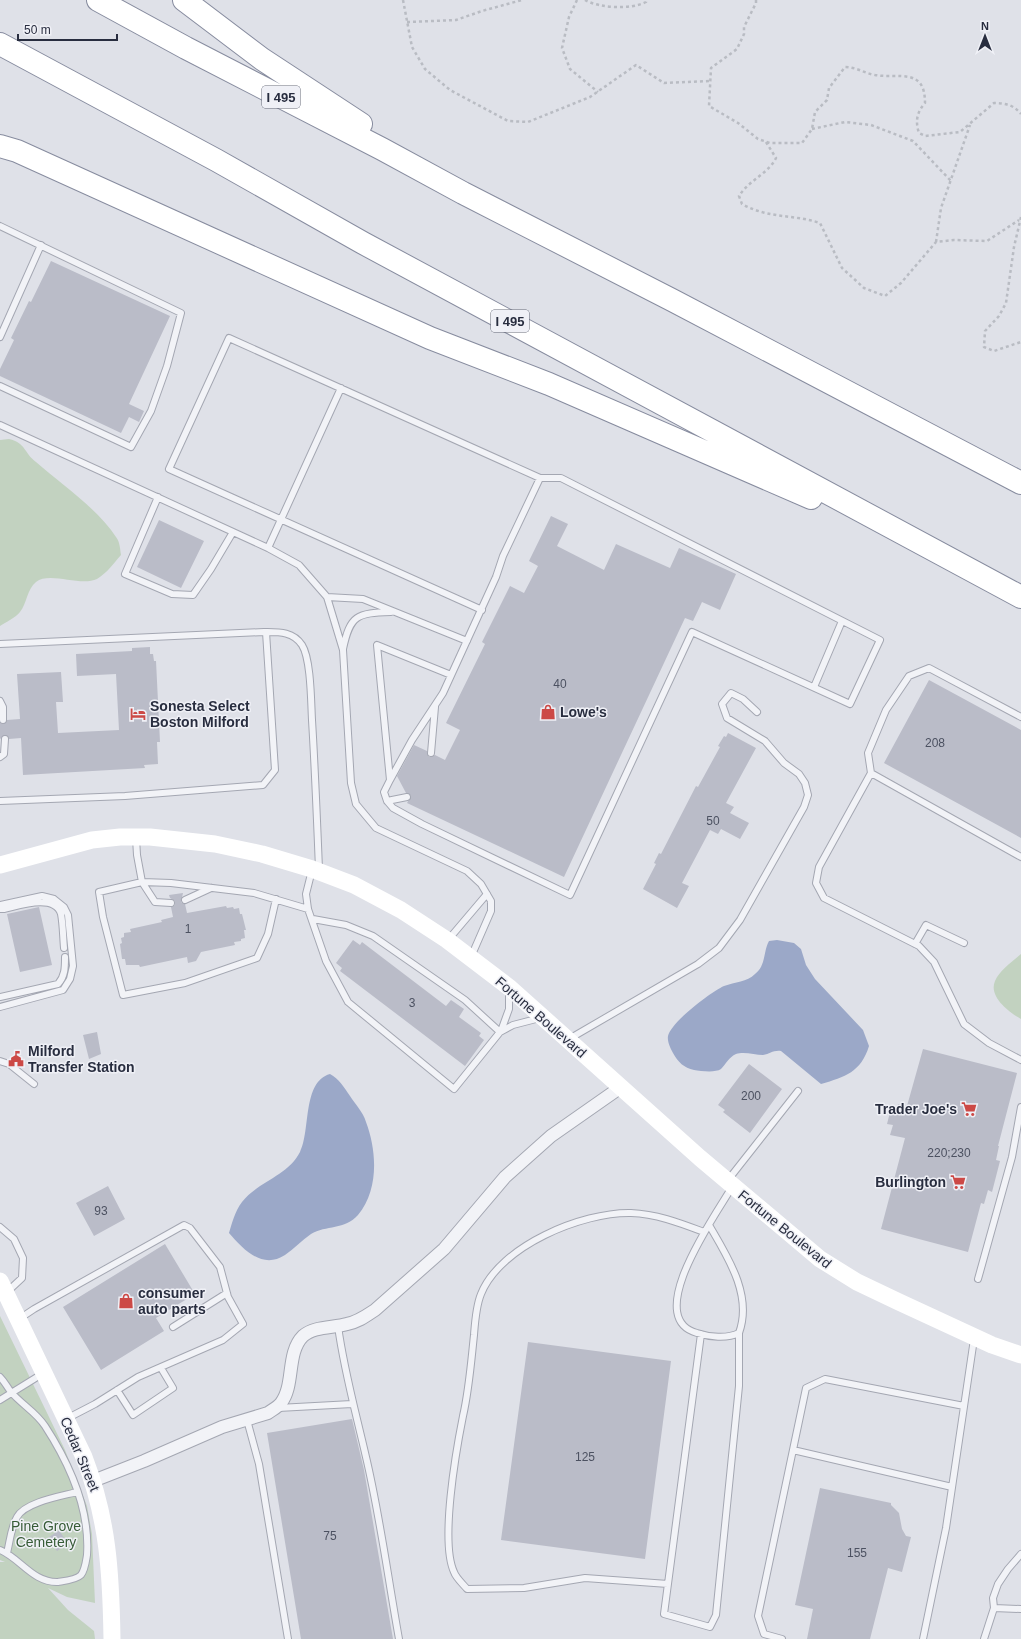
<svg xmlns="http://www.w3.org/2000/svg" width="1021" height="1639" font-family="Arial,sans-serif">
	<rect width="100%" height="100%" fill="#dfe1e8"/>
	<path fill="#c2d2c0" d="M9 439C26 443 24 453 36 462 61 484 98 509 116 537 120 542 120 549 121 555 114 563 107 573 97 579 80 587 50 571 36 582 27 589 27 603 20 612 15 618 6 622 0 626V440Z
		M1021 954V1019C1010 1013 988 997 995 981 1000 970 1012 962 1021 954Z
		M0 1316 65 1450 87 1506 92 1534 95 1603 67 1597 48 1588 68 1610 94 1631 95 1639H0V1562H5L0 1560Z"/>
	<path fill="#9ba8c8" d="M777 940 794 943 801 949 806 965 815 979 863 1030 869 1046C861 1072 845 1077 821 1084L781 1051C773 1050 770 1054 763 1055 755 1055 744 1051 736 1054 729 1057 726 1064 721 1069 715 1073 701 1071 694 1070 684 1068 678 1062 673 1053 671 1049 667 1042 668 1036 671 1022 711 992 724 986 735 982 747 982 755 974 766 966 763 952 769 941Z
		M330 1074C339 1079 344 1087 350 1096 355 1104 363 1112 366 1122 377 1151 379 1190 358 1215 345 1230 326 1225 311 1234 302 1240 294 1249 285 1255 262 1270 243 1249 229 1233 232 1223 235 1211 242 1202 257 1182 288 1176 300 1152 311 1130 302 1082 330 1074Z"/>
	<path fill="#babcc8" d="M51 261 170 316 129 404 144 411 139 422 129 417 121 433 0 376V369L14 340 11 338 29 301 31 302Z
		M551 516 568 524 557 546 604 570 616 544 670 568 679 548 736 574 720 610 702 602 693 621 685 618 564 877 407 803 411 796 406 793 397 776 414 745 427 751 429 757 435 755 445 760 460 730 446 723 485 644 482 642 510 586 524 593 538 566 529 561Z
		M159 520 204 541 181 588 137 567Z
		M150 647V654H153L154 661H156L160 742H157L158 764 144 765 145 768 23 775 21 738 9 739 5 735 0 739V723L3 724 7 720 20 719 17 674 61 672 63 702H56L58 733 119 730 116 674 77 676 76 654 132 651V648Z
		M929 680 1021 730V838L884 763Z
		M728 733 756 748 726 803 734 807 730 813 749 823 740 839 721 829 718 834 710 830 682 883 689 886 677 908 643 889 656 864 654 863 659 853 661 854 696 786 698 787 720 747 718 746 724 736 726 737Z
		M183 893 181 902 185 904 187 913 226 906 227 908 233 907 234 909 239 908 240 914H242L246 930H244L245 938 241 939V941L234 942 235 945 201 952 196 961 188 963 187 957 140 967 139 965H126L125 959H122L120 944 122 943 121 938 124 937V933L131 932 130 929 162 922 161 920 173 917 171 907 175 905V901L170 898 169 895Z
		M39 907 52 965 20 972 7 914Z
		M353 940 360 945 362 942 446 1006 451 1000 464 1009 459 1017 481 1033 479 1036 484 1040 465 1066 340 971 342 968 336 963Z
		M97 1032 101 1054 89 1059 83 1035Z
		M923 1049 1017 1073 998 1146H999L996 1160 1000 1161 992 1192 988 1190 984 1204 981 1203 968 1252 881 1229 905 1138 890 1135 893 1125 887 1124 890 1112 896 1114 898 1104 907 1106Z
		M749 1064 782 1089 750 1133 723 1112 725 1110 718 1105Z
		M108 1186 125 1219 94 1236 76 1203Z
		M165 1244 195 1294 156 1318 164 1331 101 1370 63 1307Z
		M528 1342 671 1361 645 1559 501 1540Z
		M352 1419 364 1470 393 1639H301L267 1433Z
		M820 1488 891 1503V1505L899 1513 902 1529 906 1536 911 1537 902 1572 888 1568 870 1639H807L813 1609 795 1605Z
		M59 1530 68 1544 57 1551 48 1538Z"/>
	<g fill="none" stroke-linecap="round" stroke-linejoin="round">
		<defs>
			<path id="lane" d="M0 226 181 313 167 366 151 411 131 447 0 386
				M0 337 41 245
				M0 425 268 548 299 565 327 597 343 650 351 783 356 804 376 828 467 871 481 884 491 901V911L471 957
				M158 497 125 574 172 594 193 595 211 569 233 532
				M268 548 341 388
				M327 597 363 599 467 641
				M0 644 264 632C278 632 293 631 302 645 311 659 311 702 312 720 315 769 317 819 319 869
				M343 649C350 615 357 613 391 612
				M451 675 377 645 390 780 384 792 387 801 393 808 422 824 570 895 692 632 850 704 880 640 561 478H540L229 338 169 469 482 610
				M814 687 842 621
				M0 701 3 707V720
				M1021 717 929 668 909 676 886 710 868 753 871 773 819 867 816 883 824 898 919 946 934 962 964 1024 989 1043 1021 1060
				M431 753 435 707
				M0 757 4 754 5 739
				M871 773 1021 857
				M390 780 412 740 443 693 496 577 503 556 540 478
				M0 801 125 796 263 785 275 770 266 632
				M387 801 407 797
				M136 838 137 855 142 882 171 883 254 893 308 909
				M312 870 306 894 308 909 326 961 348 1002 454 1089 500 1032 465 1000 373 936 346 925 313 919
				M185 900 211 888
				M171 903 155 902 142 882 99 892 103 917 123 995 185 983 257 958 268 934 276 899
				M0 905 42 896 54 899 64 907 68 915 73 966 70 979 63 990 0 1007
				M0 909H4C18 906 55 893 61 914 63 924 63 937 64 948
				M448 940 487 894
				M915 944 926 925 964 943
				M0 997 58 984C65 976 65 968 65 957
				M501 1031 509 1009V992
				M500 1032 513 1025 540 1018
				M569 1039 698 964 719 948 740 920 804 807 808 795 805 783 799 774 784 763 765 741 727 718 722 704 731 693 743 699 757 712
				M0 1061 9 1064 34 1084
				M728 1180 798 1091
				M709 1225C727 1256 753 1295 739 1333 727 1339 709 1337 697 1333 641 1318 717 1213 732 1187
				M0 1227 14 1239 23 1258 22 1278 7 1292
				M978 1279 1012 1157 1021 1107
				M19 1319 34 1309 184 1225 190 1228 220 1267 228 1297 243 1324 223 1340 138 1377 95 1404 68 1418
				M338 1326C344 1371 356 1413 366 1457 380 1516 388 1578 399 1639
				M173 1327 227 1293
				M701 1334 664 1614 710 1627 716 1615 739 1386V1333
				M0 1377C5 1382 7 1387 11 1392 21 1404 36 1412 45 1426 69 1463 90 1510 87 1555 86 1561 85 1570 81 1575 76 1580 64 1581 58 1582 33 1583 20 1558 0 1550
				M117 1390 133 1415 173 1388 161 1368
				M0 1400 42 1374
				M278 1408 352 1404
				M247 1420 259 1464 288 1639
				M793 1450 952 1487
				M7 1553C10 1541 11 1527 17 1517 25 1502 62 1496 77 1492
				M668 1584 585 1578 524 1588 467 1589C463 1584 456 1578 454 1572 440 1542 456 1451 463 1416 469 1390 471 1363 474 1335 475 1322 476 1306 481 1294 500 1246 582 1212 631 1213 657 1214 680 1223 704 1232
				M994 1608 1021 1609
				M782 1639 764 1634 758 1616 806 1388 825 1379 964 1406
				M923 1639 946 1528 974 1339
				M984 1639 994 1608 993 1598 998 1584 1008 1569 1021 1554"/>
			<path id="street" d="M93 1481 144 1461 222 1427 268 1413C272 1410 278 1407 281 1403 295 1385 286 1353 303 1336 314 1326 334 1328 347 1324 358 1322 366 1316 375 1310L444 1249 505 1177 551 1136 621 1087"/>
			<path id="highway" d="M98 0 186 48 382 149 463 193 672 300 1021 483
				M184 0 262 59 361 124
				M0 44 216 160 363 243 1021 597
				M0 146 17 151 430 338 549 384 811 498"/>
		</defs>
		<use href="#lane" stroke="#a4a7b2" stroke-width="8"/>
		<use href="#street" stroke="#a4a7b2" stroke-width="14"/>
		<use href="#highway" stroke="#878c9f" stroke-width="24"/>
		<path stroke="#b9bcc3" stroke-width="2.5" stroke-dasharray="3 3" stroke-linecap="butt" d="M403 0 412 47 425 69 450 90 508 121 528 122 590 97 636 65 664 83 711 81
			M577 0 569 17 562 48 570 69 598 92
			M585 0C599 8 631 10 646 2V0
			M756 0V3L744 27V34L737 49 711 68 709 106 738 123 758 139 770 143H802L812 129 815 112 827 100 829 88 845 67C856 67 864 73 875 75 899 79 925 67 925 103 917 112 915 121 919 133L925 136 960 132 994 103C1005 103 1014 105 1021 114
			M407 22 456 20 482 11 522 0
			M812 129 845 122 871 125 913 141 951 181
			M766 142 776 158C768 174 749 180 739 196L742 204C769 219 793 214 820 223L842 268 864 288 885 296 901 283 936 242 954 240 987 241 1019 220
			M1021 217 1014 247 1006 303 999 316 985 331 984 347 994 351 1021 342
			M936 242 941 208 970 125"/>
		<use href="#lane" stroke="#f2f3f7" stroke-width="6"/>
		<use href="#street" stroke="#f2f3f7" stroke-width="12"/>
		<path stroke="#fff" stroke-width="17" d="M0 865 92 840 120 837H150L215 844 262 854 312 869 354 885 401 910 447 940 510 988 700 1158 820 1259 857 1282 899 1302 992 1345 1021 1355
			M0 1281 84 1457C108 1519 111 1573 112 1639"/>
		<use href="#highway" stroke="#fff" stroke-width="22"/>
	</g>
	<defs>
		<symbol id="shop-bare" viewBox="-9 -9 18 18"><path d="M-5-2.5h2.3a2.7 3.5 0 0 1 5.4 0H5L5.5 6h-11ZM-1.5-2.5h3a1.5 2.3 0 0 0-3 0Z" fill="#cc4946" stroke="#eff0f6" stroke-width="2.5" paint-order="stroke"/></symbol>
		<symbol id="hotel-bare" viewBox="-9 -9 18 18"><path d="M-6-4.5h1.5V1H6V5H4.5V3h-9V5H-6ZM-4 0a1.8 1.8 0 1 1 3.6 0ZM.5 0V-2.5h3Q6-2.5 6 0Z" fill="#cc4946" stroke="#eff0f6" stroke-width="2.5" paint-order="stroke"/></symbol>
		<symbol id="civic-bare" viewBox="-9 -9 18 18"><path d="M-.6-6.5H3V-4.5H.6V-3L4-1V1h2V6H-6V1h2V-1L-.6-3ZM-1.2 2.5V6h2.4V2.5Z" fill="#cc4946" stroke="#eff0f6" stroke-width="2.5" paint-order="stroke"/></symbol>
		<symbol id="supermarket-bare" viewBox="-9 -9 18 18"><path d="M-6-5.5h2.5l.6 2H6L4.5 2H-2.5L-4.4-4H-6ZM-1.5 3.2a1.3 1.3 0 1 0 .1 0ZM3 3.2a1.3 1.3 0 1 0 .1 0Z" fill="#cc4946" stroke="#eff0f6" stroke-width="2.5" paint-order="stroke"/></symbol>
	</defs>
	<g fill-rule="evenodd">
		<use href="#shop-bare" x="537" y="701" width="22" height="22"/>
		<use href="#hotel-bare" x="127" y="703" width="22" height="22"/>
		<use href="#civic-bare" x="5" y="1048" width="22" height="22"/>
		<use href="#supermarket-bare" x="958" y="1098" width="22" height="22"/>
		<use href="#supermarket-bare" x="947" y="1171" width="22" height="22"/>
		<use href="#shop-bare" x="115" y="1290" width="22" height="22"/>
	</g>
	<g text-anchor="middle" stroke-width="3" stroke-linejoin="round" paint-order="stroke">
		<g font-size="12" fill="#4c5161">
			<text x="560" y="688">40</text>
			<text x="935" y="747">208</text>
			<text x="713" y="825">50</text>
			<text x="188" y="933">1</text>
			<text x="412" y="1007">3</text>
			<text x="751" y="1100">200</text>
			<text x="949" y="1157">220;230</text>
			<text x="101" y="1215">93</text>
			<text x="585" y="1461">125</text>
			<text x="330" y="1540">75</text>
			<text x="857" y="1557">155</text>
		</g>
		<g fill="#eff0f6" stroke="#646876" stroke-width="1">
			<rect x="262" y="86" width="38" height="22" rx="3"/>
			<rect x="491" y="310" width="38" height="22" rx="3"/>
		</g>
		<g font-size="13" font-weight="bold" fill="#282d3f">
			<text x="281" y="102">I 495</text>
			<text x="510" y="326">I 495</text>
		</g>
		<g font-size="14" font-weight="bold" fill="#282d3f" stroke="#eff0f6" text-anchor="start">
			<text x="150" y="711">Sonesta Select<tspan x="150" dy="16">Boston Milford</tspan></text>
			<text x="560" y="717">Lowe's</text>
			<text x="28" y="1056">Milford<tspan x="28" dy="16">Transfer Station</tspan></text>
			<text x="957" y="1114" text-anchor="end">Trader Joe's</text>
			<text x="946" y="1187" text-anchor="end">Burlington</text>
			<text x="138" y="1298">consumer<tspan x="138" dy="16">auto parts</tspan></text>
		</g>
		<g font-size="14" fill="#282d3f" stroke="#eff0f6">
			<text transform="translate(541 1017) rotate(41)" y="5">Fortune Boulevard</text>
			<text transform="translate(785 1229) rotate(39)" y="5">Fortune Boulevard</text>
			<text transform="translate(80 1454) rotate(67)" y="5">Cedar Street</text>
		</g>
		<g font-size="14" fill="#365b36" stroke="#eff0f6">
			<text x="46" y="1531">Pine Grove<tspan x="46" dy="16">Cemetery</tspan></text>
		</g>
	</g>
	<g transform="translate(985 36)" stroke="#eff0f6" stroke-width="3" paint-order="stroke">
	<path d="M0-3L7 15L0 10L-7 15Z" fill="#282d3f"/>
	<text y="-6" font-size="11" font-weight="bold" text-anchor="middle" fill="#282d3f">N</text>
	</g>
	<path d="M18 34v6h99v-6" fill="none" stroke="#282d3f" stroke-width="2"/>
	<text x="24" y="34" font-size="12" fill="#282d3f" stroke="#eff0f6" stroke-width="3" paint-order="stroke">50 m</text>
</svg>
